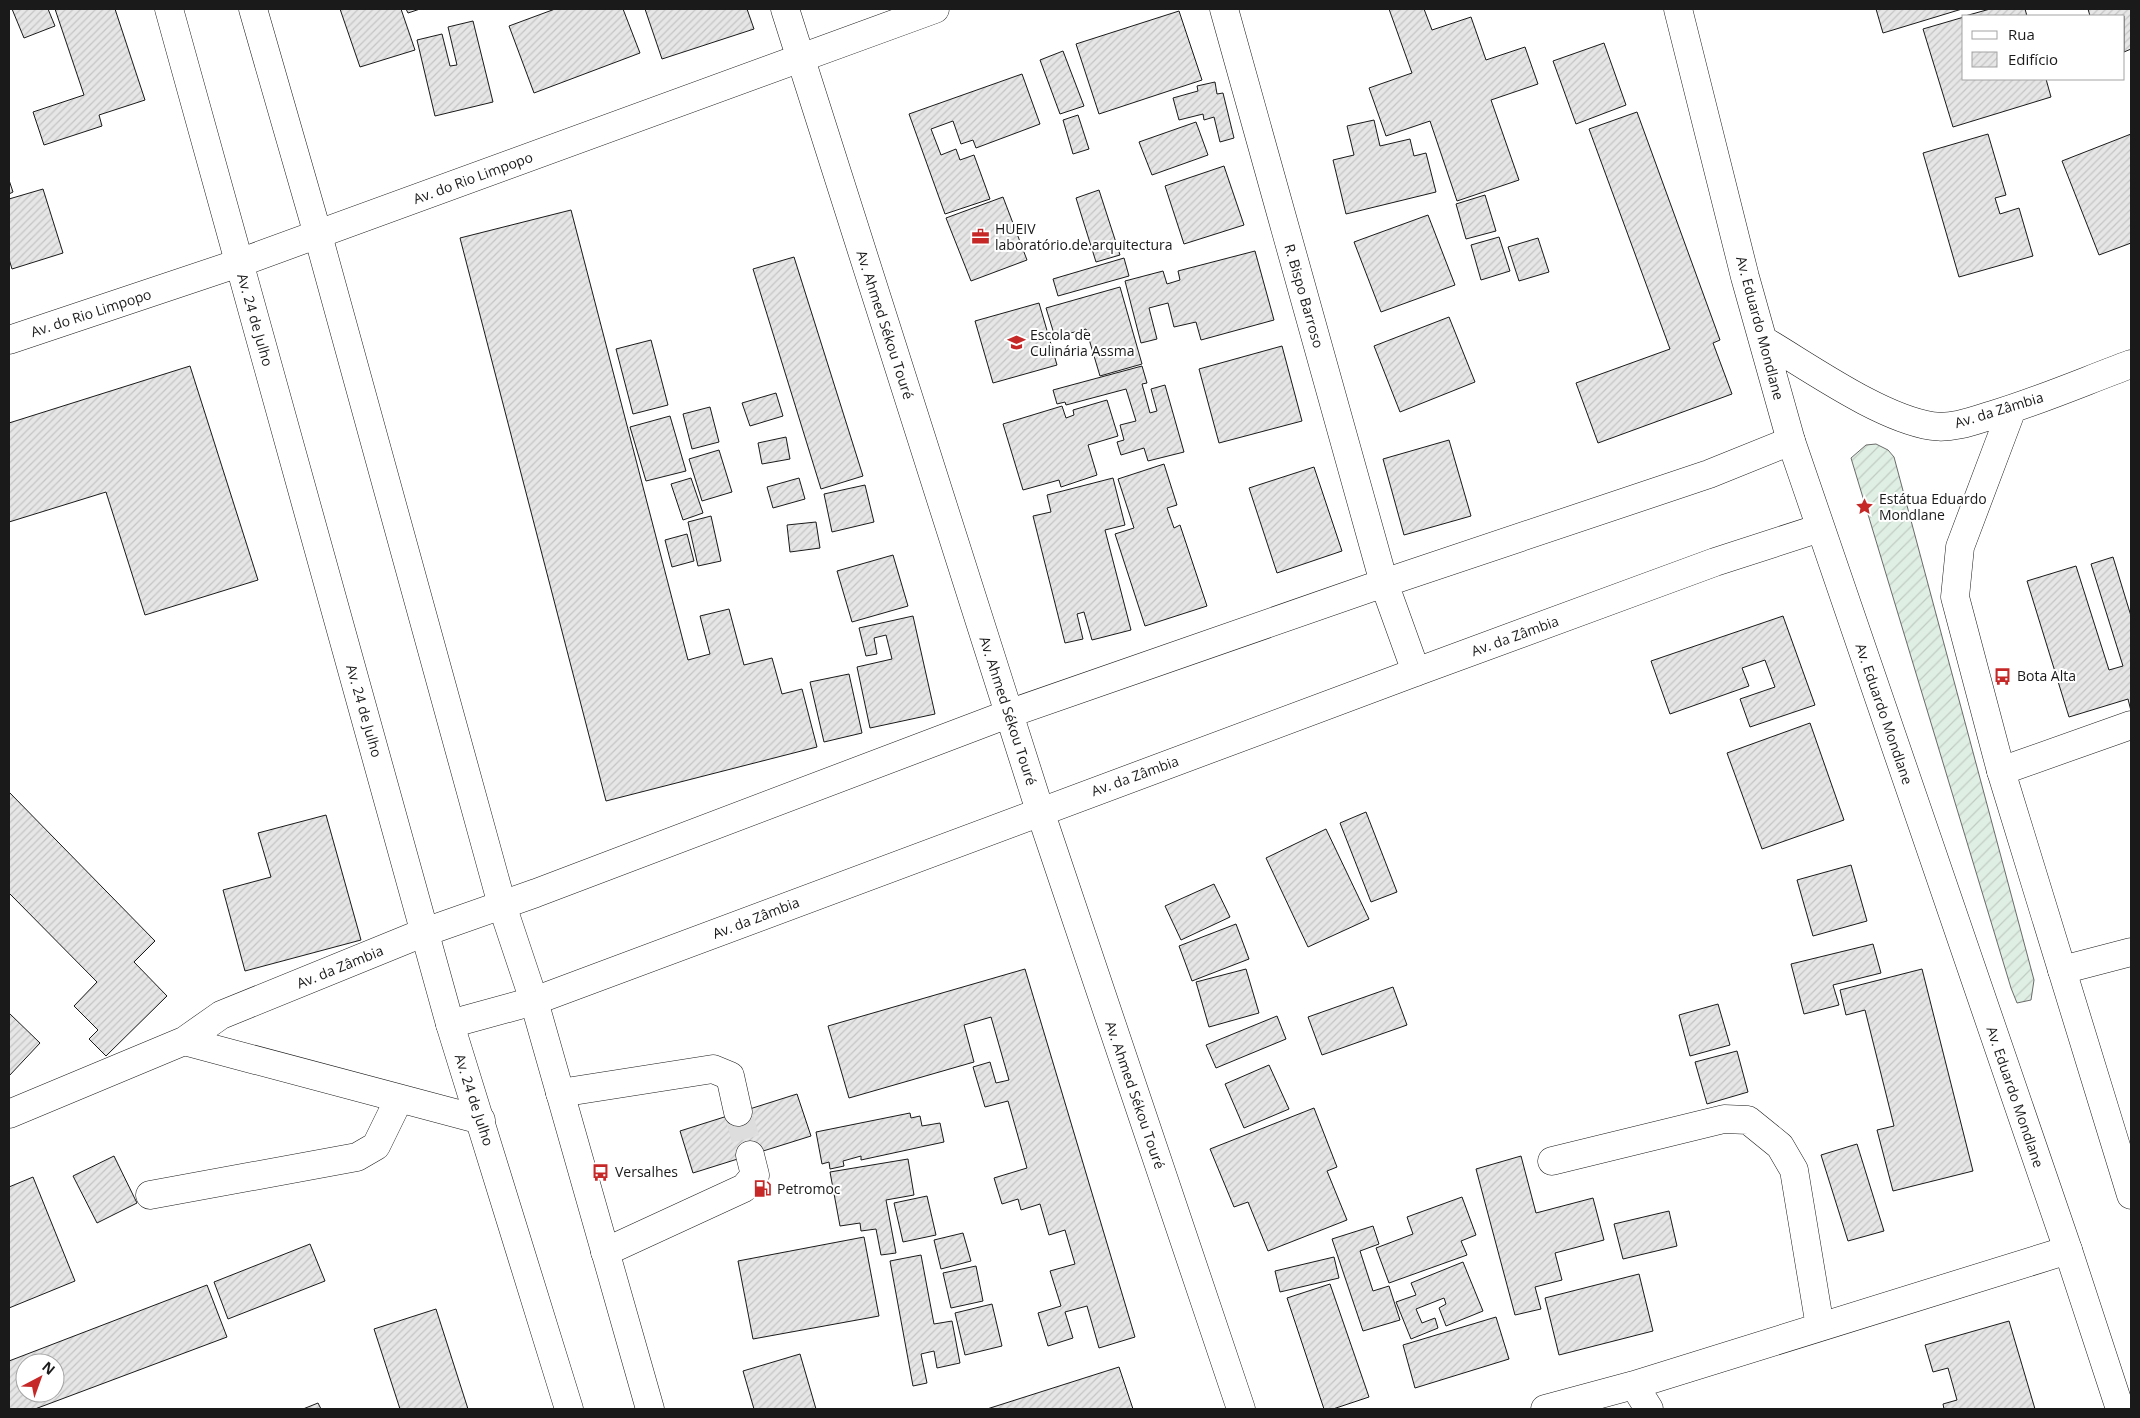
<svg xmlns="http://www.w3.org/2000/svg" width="2140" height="1418" font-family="'Open Sans',sans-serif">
	<defs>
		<pattern id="garden-furrows" width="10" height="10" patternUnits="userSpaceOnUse" patternTransform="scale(1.25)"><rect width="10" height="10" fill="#e0efe3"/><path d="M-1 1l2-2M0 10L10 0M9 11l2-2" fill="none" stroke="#c0ccc2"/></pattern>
		<pattern id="building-hatch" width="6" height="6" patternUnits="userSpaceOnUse" patternTransform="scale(1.25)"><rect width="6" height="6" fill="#e6e6e6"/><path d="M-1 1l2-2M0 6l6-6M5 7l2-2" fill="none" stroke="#c5c5c5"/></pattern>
	</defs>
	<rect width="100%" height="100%" fill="#fff"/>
	<path fill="url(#garden-furrows)" stroke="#6a6a6a" d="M1876 444 1888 450 1894 457 2034 980 2031 1000 2017 1003 2011 988 1851 458 1866 445Z"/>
	<path fill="url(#building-hatch)" stroke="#1a1a1a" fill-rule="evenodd" d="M12 9H48L55 26 24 38Z
		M55 9H115L145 100 99 115 102 126 44 145 33 112 84 95Z
		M340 9H401L415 50 360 67Z
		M406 9H420L408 13Z
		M555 9H623L640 53 534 93 509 26Z
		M645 9H747L754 29 662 59Z
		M1389 9H1424L1432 30 1471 17 1486 60 1525 47 1538 84 1491 100 1519 180 1457 201 1430 121 1386 136 1369 88 1412 73Z
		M1876 9H1962L1883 33Z
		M1990 9H2025L2027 16H1965Z
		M2088 9H2131V49L2124 52V16H2090Z
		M1179 11 1202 80 1099 114 1076 44Z
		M1964 17V79H2046L2051 97 1953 127 1923 29Z
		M473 21 493 102 435 116 417 40 442 34 450 66 457 65 448 27Z
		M1604 43 1626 105 1576 124 1553 61Z
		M1063 51 1084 106 1060 114 1040 60Z
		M1022 74 1040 124 976 148 973 140 961 144 953 121 931 129 941 155 956 149 960 160 974 155 990 199 945 214 909 114Z
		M1215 82 1217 94 1223 93 1234 138 1220 142 1214 117 1204 120 1203 114 1179 120 1173 98 1198 91 1197 86Z
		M1637 112 1720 340 1713 343 1732 394 1598 443 1576 383 1670 349 1589 129Z
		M1078 115 1089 149 1073 154 1063 120Z
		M1374 120 1380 146 1410 139 1414 156 1426 153 1436 192 1346 214 1333 160 1354 155 1347 126Z
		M1196 122 1208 155 1152 175 1139 142Z
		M1988 134 2006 195 1995 198 2000 214 2019 208 2033 256 1959 277 1923 153Z
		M2131 134V243L2099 255 2062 161Z
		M1224 166 1244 225 1184 244 1165 186Z
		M9 180 13 192 9 194Z
		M43 189 63 253 12 269 9 259V199Z
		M1099 190 1120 255 1096 262 1076 198Z
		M1485 195 1496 231 1466 239 1456 204Z
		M1003 197 1027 260 971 281 946 218Z
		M571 210 688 660 710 654 700 616 729 609 744 665 772 658 782 694 802 689 817 747 606 801 460 238Z
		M1428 215 1455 285 1381 312 1354 242Z
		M1499 237 1510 271 1481 280 1471 245Z
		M1538 238 1549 272 1519 281 1508 247Z
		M1255 251 1274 320 1201 340 1196 322 1174 327 1168 303 1149 308 1157 339 1141 343 1125 281 1163 271 1167 284 1180 280 1178 271Z
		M794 257 863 476 821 489 753 269Z
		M1124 258 1129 276 1058 296 1053 279Z
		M1120 287 1142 364 1100 376 1086 329 1055 337 1046 308Z
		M1039 303 1057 365 993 383 975 321Z
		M1449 317 1475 382 1400 412 1374 346Z
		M651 340 668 405 633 414 616 349Z
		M1282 346 1302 421 1219 443 1199 369Z
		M190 366 258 580 145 615 106 492 9 522V423Z
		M1142 366 1147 383 1142 384 1150 413 1157 411 1151 389 1165 385 1184 452 1148 461 1144 448 1121 455 1117 442 1124 440 1120 425 1136 421 1126 389 1066 405 1065 402 1057 404 1053 390Z
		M776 393 783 416 750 426 742 403Z
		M1107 400 1118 436 1088 445 1097 475 1061 487 1059 480 1023 490 1003 424 1062 406 1066 418 1074 415 1073 410Z
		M710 407 719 442 692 449 683 414Z
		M670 416 686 471 646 481 630 427Z
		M786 437 790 459 762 464 758 443Z
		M1449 440 1471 516 1404 535 1383 459Z
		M719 450 732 492 702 501 689 459Z
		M1164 464 1177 505 1167 508 1174 528 1180 525 1207 606 1145 626 1115 534 1134 528 1118 479Z
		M1314 467 1342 551 1277 573 1249 488Z
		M691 478 703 513 683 520 671 484Z
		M799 478 805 499 773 508 767 487Z
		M1113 478 1125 525 1105 530 1131 630 1092 640 1084 612 1077 614 1083 639 1065 643 1033 516 1051 512 1047 495Z
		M865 485 874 522 832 532 824 494Z
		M711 516 721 561 698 566 688 522Z
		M816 522 820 548 790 552 787 525Z
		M687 534 694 561 672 567 665 540Z
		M893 555 908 606 852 622 837 571Z
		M2113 557 2131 616V711L2128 699 2069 717 2027 581 2076 566 2109 670 2123 666 2091 564Z
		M913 616 935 714 870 728 857 667 892 659 886 635 874 638 877 654 866 656 859 628Z
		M1783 616 1815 705 1750 727 1740 699 1775 687 1765 660 1742 668 1749 686 1670 714 1651 661Z
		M849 674 862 733 824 742 810 682Z
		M1810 723 1844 820 1762 849 1727 753Z
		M9 792 155 941 134 962 167 996 106 1056 89 1039 98 1030 74 1006 97 982 9 893Z
		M1366 812 1397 892 1371 902 1340 823Z
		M326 815 361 940 245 971 223 890 271 877 258 833Z
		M1326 829 1369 919 1308 947 1266 858Z
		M1851 865 1867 921 1813 936 1797 880Z
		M1214 884 1230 917 1181 940 1165 906Z
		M1236 924 1249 959 1192 981 1179 946Z
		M1873 944 1881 973 1833 985 1839 1005 1804 1014 1791 964Z
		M1025 969 1135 1337 1099 1348 1087 1306 1065 1312 1073 1338 1048 1346 1038 1313 1061 1306 1050 1271 1075 1264 1065 1230 1049 1235 1040 1204 1021 1210 1018 1199 1002 1204 994 1178 1027 1168 1008 1101 985 1107 973 1067 990 1062 996 1083 1009 1080 991 1017 964 1025 974 1062 849 1098 828 1026Z
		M1246 969 1259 1013 1209 1027 1196 982Z
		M1922 969 1973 1171 1893 1191 1877 1130 1894 1126 1865 1010 1846 1015 1840 990Z
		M1393 987 1407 1025 1322 1055 1308 1017Z
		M1718 1004 1730 1045 1690 1056 1679 1015Z
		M9 1013 40 1043 9 1076Z
		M1277 1016 1286 1039 1216 1068 1206 1045Z
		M1737 1051 1748 1092 1707 1104 1695 1062Z
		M1269 1065 1289 1109 1244 1128 1225 1084Z
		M797 1094 811 1136 693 1173 680 1131Z
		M1314 1108 1337 1167 1327 1171 1347 1220 1268 1251 1248 1202 1234 1207 1210 1149Z
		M910 1113 911 1118 920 1116 922 1126 940 1123 944 1142 861 1160V1156L843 1161 844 1166 830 1169 829 1162 822 1164 816 1132Z
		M1857 1144 1884 1231 1848 1241 1821 1155Z
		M114 1156 137 1203 97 1223 73 1176Z
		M1521 1156 1536 1213 1593 1198 1604 1240 1555 1253 1562 1280 1535 1287 1541 1309 1515 1315 1476 1169Z
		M908 1159 914 1195 886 1200 896 1253 881 1255 876 1229 861 1231 860 1223 840 1226 830 1172Z
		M33 1177 75 1281 9 1308V1187Z
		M927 1196 936 1235 903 1242 894 1203Z
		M1462 1197 1476 1235 1461 1241 1467 1255 1389 1283 1376 1248 1413 1234 1407 1217Z
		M1669 1211 1677 1246 1623 1259 1614 1224Z
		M1373 1226 1379 1244 1360 1251 1373 1291 1389 1286 1400 1320 1363 1331 1332 1239Z
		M963 1233 971 1261 941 1269 934 1240Z
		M864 1237 879 1316 753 1339 738 1261Z
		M310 1244 325 1281 228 1319 214 1282Z
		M921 1255 934 1324 952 1321 960 1363 937 1368 934 1351 921 1354 927 1383 913 1386 890 1261Z
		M1334 1257 1339 1278 1280 1292 1275 1271Z
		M1463 1262 1483 1311 1446 1326 1439 1308 1446 1304 1444 1298 1416 1309 1422 1323 1435 1318 1438 1328 1411 1339 1396 1302 1416 1295 1411 1283Z
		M976 1266 983 1301 951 1308 943 1273Z
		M1639 1274 1653 1331 1559 1355 1545 1298Z
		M1330 1284 1369 1397 1333 1409H1324L1287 1298Z
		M207 1285 227 1337 35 1409H9V1361ZM25 1363H55V1393H25Z
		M992 1304 1002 1346 965 1355 955 1313Z
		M436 1309 468 1409H400L374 1329Z
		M1496 1317 1509 1359 1415 1388 1403 1345Z
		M2009 1321 2035 1409H1944L1943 1404 1957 1400 1948 1368 1933 1372 1925 1345Z
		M800 1354 816 1409H754L743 1371Z
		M1119 1367 1133 1409H987Z
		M318 1403 321 1409H303Z"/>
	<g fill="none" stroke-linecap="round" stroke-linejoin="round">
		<path stroke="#ddd" stroke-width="28" stroke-dasharray="28 14" stroke-linecap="butt" d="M738 1112 750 1155"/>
		<defs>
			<path id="minor" d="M785 9 1040 811 1241 1409
				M1224 9 1384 583 1416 672
				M9 340 239 263 935 9
				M2001 771 2131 725
				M2062 970 2131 952
				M450 1024 534 1001 1416 672 1715 562 1820 528
				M184 1041 481 1120
				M560 1093 713 1069 730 1076 738 1112
				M9 1114 184 1041 221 1015 425 932 536 893 1008 714 1384 583 1709 474 1791 441
				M1552 1161 1724 1119 1748 1120 1780 1146 1794 1170 1820 1327
				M150 1195 357 1157 376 1146 399 1099
				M605 1252 744 1188 755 1175 750 1155
				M1634 1385 1649 1409
				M1545 1409 1634 1385 2068 1250"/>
			<path id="major" d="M169 9 450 1024 569 1409
				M253 9 318 235 502 905 534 1001 650 1409
				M1678 9 1745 277 1791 441 2068 1250 2120 1409
				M1763 340C1809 367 1880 418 1932 426 1952 429 1973 421 1992 415 2039 401 2085 381 2131 364
				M2012 409 1960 547 1955 597 2001 771 2131 1195"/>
		</defs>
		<use href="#minor" stroke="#1a1a1a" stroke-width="29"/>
		<use href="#major" stroke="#1a1a1a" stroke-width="29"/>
		<use href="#minor" stroke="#fff" stroke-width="28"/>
		<use href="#major" stroke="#fff" stroke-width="28"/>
	</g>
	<defs>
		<symbol id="office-bare" viewBox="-9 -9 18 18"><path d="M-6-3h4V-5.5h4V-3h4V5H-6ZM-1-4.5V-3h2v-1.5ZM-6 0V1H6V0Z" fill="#c62828" stroke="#fff" stroke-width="2.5" paint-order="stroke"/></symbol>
		<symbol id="school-bare" viewBox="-9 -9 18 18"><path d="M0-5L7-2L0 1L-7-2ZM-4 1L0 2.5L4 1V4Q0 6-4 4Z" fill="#c62828" stroke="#fff" stroke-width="2.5" paint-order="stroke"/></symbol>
		<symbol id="sight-bare" viewBox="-9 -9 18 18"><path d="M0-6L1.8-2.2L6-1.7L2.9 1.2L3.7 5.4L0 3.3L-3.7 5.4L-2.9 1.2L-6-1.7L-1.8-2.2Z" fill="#c62828" stroke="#fff" stroke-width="2.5" paint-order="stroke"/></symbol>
		<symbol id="bus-bare" viewBox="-9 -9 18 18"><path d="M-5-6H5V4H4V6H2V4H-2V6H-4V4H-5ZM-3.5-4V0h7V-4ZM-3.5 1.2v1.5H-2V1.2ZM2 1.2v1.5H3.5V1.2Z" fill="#c62828" stroke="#fff" stroke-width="2.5" paint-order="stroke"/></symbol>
		<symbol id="fuel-bare" viewBox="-9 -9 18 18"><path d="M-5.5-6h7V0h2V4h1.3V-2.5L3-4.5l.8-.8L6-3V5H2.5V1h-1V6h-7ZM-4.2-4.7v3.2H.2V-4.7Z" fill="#c62828" stroke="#fff" stroke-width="2.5" paint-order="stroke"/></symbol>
	</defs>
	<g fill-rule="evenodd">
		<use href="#office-bare" x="968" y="224" width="25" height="25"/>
		<use href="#school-bare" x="1004" y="330" width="25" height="25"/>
		<use href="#sight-bare" x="1852" y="494" width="25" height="25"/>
		<use href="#bus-bare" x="1990" y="664" width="25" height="25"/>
		<use href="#bus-bare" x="588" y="1160" width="25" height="25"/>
		<use href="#fuel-bare" x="750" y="1176" width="25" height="25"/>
	</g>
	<g text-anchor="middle" stroke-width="4" stroke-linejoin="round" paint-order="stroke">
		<g font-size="14" fill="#1a1a1a" stroke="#fff">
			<text transform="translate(473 178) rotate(-20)" y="5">Av. do Rio Limpopo</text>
			<text transform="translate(1304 296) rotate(74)" y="5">R. Bispo Barroso</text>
			<text transform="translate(91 313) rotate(-18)" y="5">Av. do Rio Limpopo</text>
			<text transform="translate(255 320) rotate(74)" y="5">Av. 24 de Julho</text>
			<text transform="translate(885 325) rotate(72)" y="5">Av. Ahmed Sékou Touré</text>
			<text transform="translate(1760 328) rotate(75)" y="5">Av. Eduardo Mondlane</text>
			<text transform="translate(1999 410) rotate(-17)" y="5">Av. da Zâmbia</text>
			<text transform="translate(1515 636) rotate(-20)" y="5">Av. da Zâmbia</text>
			<text transform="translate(364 711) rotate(74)" y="5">Av. 24 de Julho</text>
			<text transform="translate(1008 711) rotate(72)" y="5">Av. Ahmed Sékou Touré</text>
			<text transform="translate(1884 714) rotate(71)" y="5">Av. Eduardo Mondlane</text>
			<text transform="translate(1135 776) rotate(-20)" y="5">Av. da Zâmbia</text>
			<text transform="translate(756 918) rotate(-21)" y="5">Av. da Zâmbia</text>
			<text transform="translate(340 967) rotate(-22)" y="5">Av. da Zâmbia</text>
			<text transform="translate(1135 1095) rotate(71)" y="5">Av. Ahmed Sékou Touré</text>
			<text transform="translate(2015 1097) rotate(71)" y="5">Av. Eduardo Mondlane</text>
			<text transform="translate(474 1100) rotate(72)" y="5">Av. 24 de Julho</text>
		</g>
		<g font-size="14" fill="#1a1a1a" stroke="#fff" text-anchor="start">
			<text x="995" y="234">HUEIV<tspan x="995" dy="16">laboratório.de.arquitectura</tspan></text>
			<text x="1030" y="340">Escola de<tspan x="1030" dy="16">Culinária Assma</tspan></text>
			<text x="1879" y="504">Estátua Eduardo<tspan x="1879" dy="16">Mondlane</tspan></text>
			<text x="2017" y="681">Bota Alta</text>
			<text x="615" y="1177">Versalhes</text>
			<text x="777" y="1194">Petromoc</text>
		</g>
	</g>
	<rect width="2140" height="1418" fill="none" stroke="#1a1a1a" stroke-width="20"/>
	<rect x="1962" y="15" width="162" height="65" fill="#ffffff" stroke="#a3a3a3"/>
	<rect x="1972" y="31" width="25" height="8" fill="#ffffff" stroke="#a3a3a3"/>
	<text x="2008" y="40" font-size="15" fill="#1a1a1a">Rua</text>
	<rect x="1972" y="52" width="25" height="15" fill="url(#building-hatch)" stroke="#a3a3a3"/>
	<text x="2008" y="65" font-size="15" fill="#1a1a1a">Edifício</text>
	<g transform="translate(40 1378) rotate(41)"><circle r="24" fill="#ffffff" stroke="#a3a3a3"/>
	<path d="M0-4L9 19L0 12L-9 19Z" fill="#c62828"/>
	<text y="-8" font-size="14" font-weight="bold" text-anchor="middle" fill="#1a1a1a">N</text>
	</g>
</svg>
